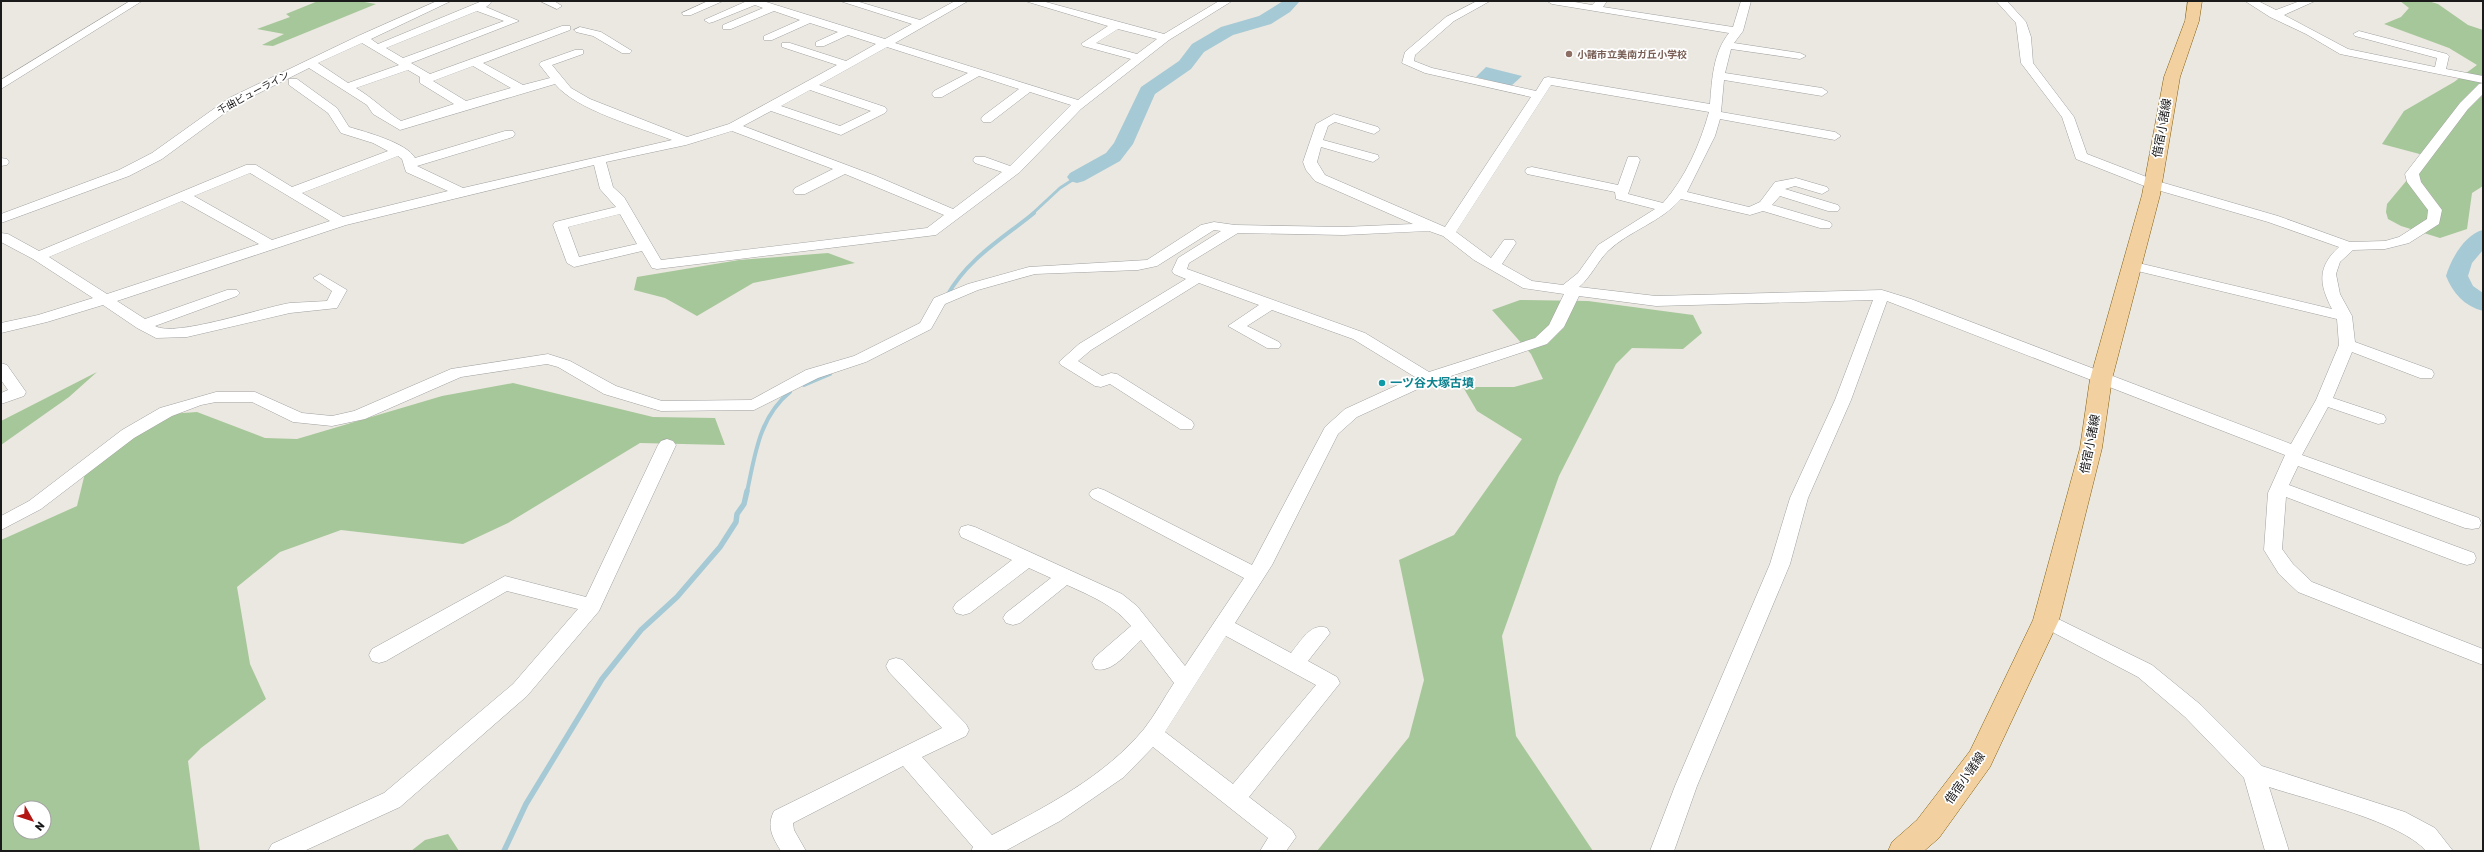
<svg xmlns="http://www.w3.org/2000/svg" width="2484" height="852" font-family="Rubik,'Noto Sans JP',sans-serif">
	<rect width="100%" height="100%" fill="#ebe8e1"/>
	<path fill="#a6c799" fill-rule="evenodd" d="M318 1H359L376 4 273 46 262 45 284 34 257 29 290 17 286 14Z
		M2400 1H2428L2438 4 2468 25 2483 30V186L2472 193 2467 229 2440 238 2401 226 2388 219 2386 212 2387 204 2427 156 2382 144 2404 111 2454 82 2477 65 2449 48 2384 24 2401 17 2409 8Z
		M828 253 855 263 753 283 697 316 665 298 634 290 637 277 739 260Z
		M1520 300 1588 301 1693 315 1702 333 1683 349 1632 348 1616 364 1559 476 1502 636 1516 736 1593 851H1317L1409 737 1424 680 1399 560 1454 535 1522 439 1477 411 1463 387H1514L1543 379 1531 354 1492 310Z
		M97 372 69 397 1 445V421Z
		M513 383 653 417 715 418 725 445 640 443 508 523 463 544 341 530 280 552 237 587 250 664 266 699 201 748 188 761 200 851H1V540L77 506 86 469 169 414 197 412 265 438 297 439 442 396ZM20 808H44V832H20Z
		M448 834 459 851H411L425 840Z"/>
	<path fill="#a5c9d5" d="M1486 67 1522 76 1511 86 1476 77Z"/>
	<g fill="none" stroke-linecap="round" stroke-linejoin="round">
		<path stroke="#a5c9d5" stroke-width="3" d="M1032 214 1060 188 1077 177"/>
		<path stroke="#a5c9d5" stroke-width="4" d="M947 296C967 259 1002 239 1034 213
			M804 385 830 374
			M747 492C755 455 759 417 790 392"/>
		<path stroke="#a5c9d5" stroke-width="5.5" d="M504 851 526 804 602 679 641 630 677 597 720 547 736 522 737 514 744 504 747 491"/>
		<path fill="#a5c9d5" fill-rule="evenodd" d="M1283 1H1300L1290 12 1271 24 1233 35 1204 52 1191 69 1155 94 1133 144 1120 161 1084 181 1077 183 1070 181 1067 177 1070 173 1106 153 1114 143 1141 87 1179 61 1192 44 1221 27 1259 16Z
			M2483 230V250L2472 263 2468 276 2473 286 2483 293V311C2464 306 2453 293 2446 276 2451 259 2465 234 2483 230Z"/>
		<defs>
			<path id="minor" d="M130 1H142L1 89V80Z
				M437 1H451L371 39 378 44 482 1H490L491 3 486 7 519 21 411 63 430 74 562 26H570V30L483 63 523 85 550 78 539 64 541 62 575 50H583V54L552 65 571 88 590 99 687 137 729 124 837 65 782 47V43H790L846 61 876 44 848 35 824 46H816V42L838 32 810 23 772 40H764V36L800 20 774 11 731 29H723V25L763 8 755 5 713 22 709 23 704 20 747 1H763L885 39 912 24 840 1H856L920 20 955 1H968L895 43 1078 100 1131 59 1083 46 1081 44 1108 26 1025 1H1042L1164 34 1219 1H1232L1169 40 1081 109 1020 172 936 235 657 269 652 268 642 251 574 267 567 263 553 225 555 222 616 207 600 189 594 165 346 225 117 301 145 319 227 290H237L240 293 237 296 155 326C174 338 264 307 290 303 302 302 315 302 327 301L332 291 313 278 320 274 347 290 337 308 290 313 187 337 156 338 137 328 103 305 47 322 1 333V323L38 315 93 298 33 259 1 242V233L8 234 39 251 246 165H256L292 187 388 151 373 143 341 133 328 113 289 85V79H297L337 108 349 127C366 132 407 143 415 158L505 131H513L515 134 513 137 417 166 463 188 672 140C639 127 576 110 555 84L400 130 373 114 367 105 309 68 237 104 162 159 129 176 1 223V214L119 170 152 153 229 98 358 36ZM477 11 504 21 403 58 386 48ZM1118 29 1157 39 1137 54 1096 43ZM362 43 399 65 348 83 318 63ZM887 47 968 73 934 91 932 94 934 97H942L979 76 1019 89 983 116 981 119 983 122H991L1030 92 1071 105 1010 166 985 157H975L973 160 975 163 1002 172 953 209 876 176 743 126 771 111 841 135 885 113 887 110 885 107 819 85ZM473 66 511 88 466 101 433 81ZM408 70 420 77V83L454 104 401 121C385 111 373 98 356 88ZM810 90 871 111 840 126 781 106ZM732 131 833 169 795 188 793 191 795 194H805L845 174 944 215 927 228 661 260 624 197 613 187 606 162 686 145ZM398 156 402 159 406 172 448 191 343 217 302 193ZM250 173 330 221 272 240 194 196ZM182 201 259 244 107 294 49 257ZM620 214 637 244 579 257 568 227Z
				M540 1H554L562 6 557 9Z
				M708 1H723L691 15H683L682 13Z
				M1477 1H1490L1454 21 1415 55 1414 61 1432 68 1536 91 1544 78 1548 77 1710 104C1712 79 1713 53 1729 33L1552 4 1547 1H1569L1592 5 1596 1H1607L1603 7 1733 27 1741 1H1751L1743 31 1734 43 1800 53 1806 56 1800 59 1731 49 1725 73 1822 88 1828 92 1822 96 1724 80 1721 112 1835 132 1841 136 1835 140 1720 119 1715 136 1687 192 1749 207 1760 202 1775 182 1796 178 1827 187 1829 190 1822 194 1795 186 1785 189 1838 205 1840 208 1838 211H1828L1780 196 1772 205 1830 222 1832 225 1830 228H1820L1763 211 1750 215 1681 199C1660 223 1630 230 1608 251 1597 262 1591 277 1579 287L1656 296 1882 290 1911 299 2291 444 2316 400 2339 345 2337 319 2125 268 2123 265 2130 261 2332 309C2319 284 2317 267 2339 247L2268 222 2147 187 2076 159 2062 117 2021 63 2016 23 1996 1H2007L2026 22 2031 37 2033 63 2074 117 2087 154 2157 181 2278 216 2350 242 2385 241 2399 237 2427 219 2428 210 2407 182 2405 174 2460 103 2479 84 2483 83 2340 54 2306 34 2270 17 2245 1H2258L2276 10 2300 1H2315L2284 15 2348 49 2435 67 2437 58 2355 36 2353 34 2359 31 2447 54 2449 56 2446 69 2483 76V94L2468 109 2419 174 2421 182 2442 210 2439 224 2409 243 2385 249 2353 250 2340 262 2336 274 2340 294 2352 316 2355 342 2432 370 2434 374 2432 378H2420L2352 352 2333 398 2384 415 2386 419 2384 423 2378 424 2328 407 2302 455 2479 518 2481 523 2479 528 2472 529 2465 528 2298 466 2289 485 2474 553 2476 558 2474 563 2467 565 2460 563 2286 497 2282 549 2293 564 2312 582 2483 649V665L2298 592 2279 574 2264 550 2268 493 2285 455 1887 301 1851 400 1808 498 1790 564 1697 786 1674 851H1650L1675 786 1770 564 1790 498 1835 400 1873 300 1656 306 1579 296 1564 327 1547 344 1433 382 1357 417 1338 434 1272 565 1235 623 1291 653C1301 641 1311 622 1327 628L1330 633 1308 661 1337 677 1340 683 1249 797 1292 830 1296 837 1286 851H1260L1268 838 1153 747 1124 777 1060 821 1005 851H971L973 847 903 766 793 823 794 830 806 851H781C773 838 766 827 774 811L942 728 889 672 886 666 889 660 896 658 903 660 966 724 969 730 966 736 922 757 992 835C1047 806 1104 777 1144 729 1155 715 1164 698 1174 683L1141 640C1129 651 1112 674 1095 669L1092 663 1095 657 1131 626C1114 605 1091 596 1067 585L1020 623 1013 625 1006 623 1003 618 1006 613 1051 578 1029 568 970 613 963 615 956 613 953 608 956 603 1012 560 961 537 959 532 961 527 968 525 975 527 1122 594 1137 606 1185 666 1244 578 1092 498 1089 494 1092 490 1098 488 1104 490 1252 565 1325 427 1345 409 1415 377 1353 339 1272 310 1247 326 1279 342 1281 345 1279 348H1267L1228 326 1259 305 1199 283 1091 350 1078 361 1102 376 1111 373 1117 374 1192 421 1194 425 1192 429H1180L1110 384 1101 387 1095 386 1061 365 1059 362 1079 344 1186 279 1174 274 1172 271 1178 258 1221 231 1214 230 1157 266 1138 270 1035 274 978 290 945 304 931 329 866 362 818 378 754 410 661 411 604 394 558 367 547 364 461 377 365 419 332 426 293 422 252 402H216L201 405 172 416 134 438 41 509 1 530V516L29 501 122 430 160 408 216 392H255L302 413 332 416 354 411 451 369 548 354 570 361 616 386 662 401 751 400 806 370 854 356 920 323 934 298 968 284 1029 267 1147 260 1201 225 1214 222 1235 225 1343 227 1413 224 1315 181 1306 170 1303 162 1316 124 1334 114 1378 127 1380 130 1374 134 1335 122 1328 126 1323 140 1378 155 1379 158 1373 162 1321 147 1317 162 1325 175 1445 227 1531 97 1425 73 1402 63 1405 52 1446 17ZM1551 85 1709 112C1700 144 1686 177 1663 203L1628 194 1640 160 1638 157H1628L1618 185 1532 167 1527 168 1525 171 1527 174 1615 192 1616 199 1655 209 1598 245 1578 273 1563 285 1532 281 1502 264 1516 243 1514 240H1504L1491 258 1456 232ZM1429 231 1443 236 1474 260 1523 288 1564 294 1549 325 1535 338 1429 372 1365 333 1187 269 1189 263 1238 233 1343 235ZM1226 636 1316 685 1233 784 1165 732Z
				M580 27 601 32 632 51 630 53H622L593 36 576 32 574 30Z
				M1 158 7 159 9 162 7 165 1 166Z
				M1 363 7 365 26 392 24 396 1 404V393L8 390 1 380Z
				M667 439 673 441 676 445 599 611 527 696 400 807 304 851H268L272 844 384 793 513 684 578 609 507 591 386 661 379 663 372 661 369 655 372 649 505 576 586 597 658 445 661 441Z
				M2046 613 2152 665 2201 705 2262 766 2405 812 2435 828 2453 851H2426C2402 822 2309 800 2269 787L2289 851H2265L2244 778 2185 717 2138 677 2039 625 2036 620 2039 615Z"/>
			<path id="major" d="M2188 1H2202L2199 21 2180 77 2160 195 2112 379 2102 448 2059 620 1990 767 1939 838 1924 851H1888L1892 842 1917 820 1970 751 2033 620 2080 448 2090 379 2142 195 2164 77 2185 21Z"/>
		</defs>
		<use href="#minor" stroke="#a1a1a1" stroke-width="1"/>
		<use href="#major" stroke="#835f0e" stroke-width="1"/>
		<use href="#minor" fill="#fff" fill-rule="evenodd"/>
		<use href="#major" fill="#f2d09f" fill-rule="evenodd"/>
	</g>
	<circle fill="#8d6e63" stroke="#fff" stroke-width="1.5" cx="1569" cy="54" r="4"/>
	<circle fill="#0f9aa8" stroke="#fff" stroke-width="1.5" cx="1382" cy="383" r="4"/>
	<g text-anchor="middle" stroke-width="3.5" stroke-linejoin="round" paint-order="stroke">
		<g font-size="10" font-weight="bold" fill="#785e54" stroke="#fff" text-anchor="start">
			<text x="1577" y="58">小諸市立美南ガ丘小学校</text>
		</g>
		<g font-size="10" fill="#1a1a1a" stroke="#fff">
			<text transform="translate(253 92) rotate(-28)" y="4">千曲ビューライン</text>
		</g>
		<g font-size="12" fill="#1a1a1a" stroke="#fff">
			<text transform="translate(2162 128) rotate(-80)" y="4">借宿小諸線</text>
			<text transform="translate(2090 444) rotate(-79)" y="4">借宿小諸線</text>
			<text transform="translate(1965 778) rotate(-55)" y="4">借宿小諸線</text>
		</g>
		<g font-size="12" font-weight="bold" fill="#0d838f" stroke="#fff" text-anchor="start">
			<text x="1390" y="387">一ツ谷大塚古墳</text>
		</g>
	</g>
	<rect width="2484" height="852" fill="none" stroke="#1a1a1a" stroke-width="4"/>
	<g transform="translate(32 820) rotate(129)"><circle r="19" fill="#ffffff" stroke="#a3a3a3"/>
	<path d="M0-3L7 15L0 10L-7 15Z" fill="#b21713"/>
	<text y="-6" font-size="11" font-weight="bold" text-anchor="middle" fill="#1a1a1a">N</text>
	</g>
</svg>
